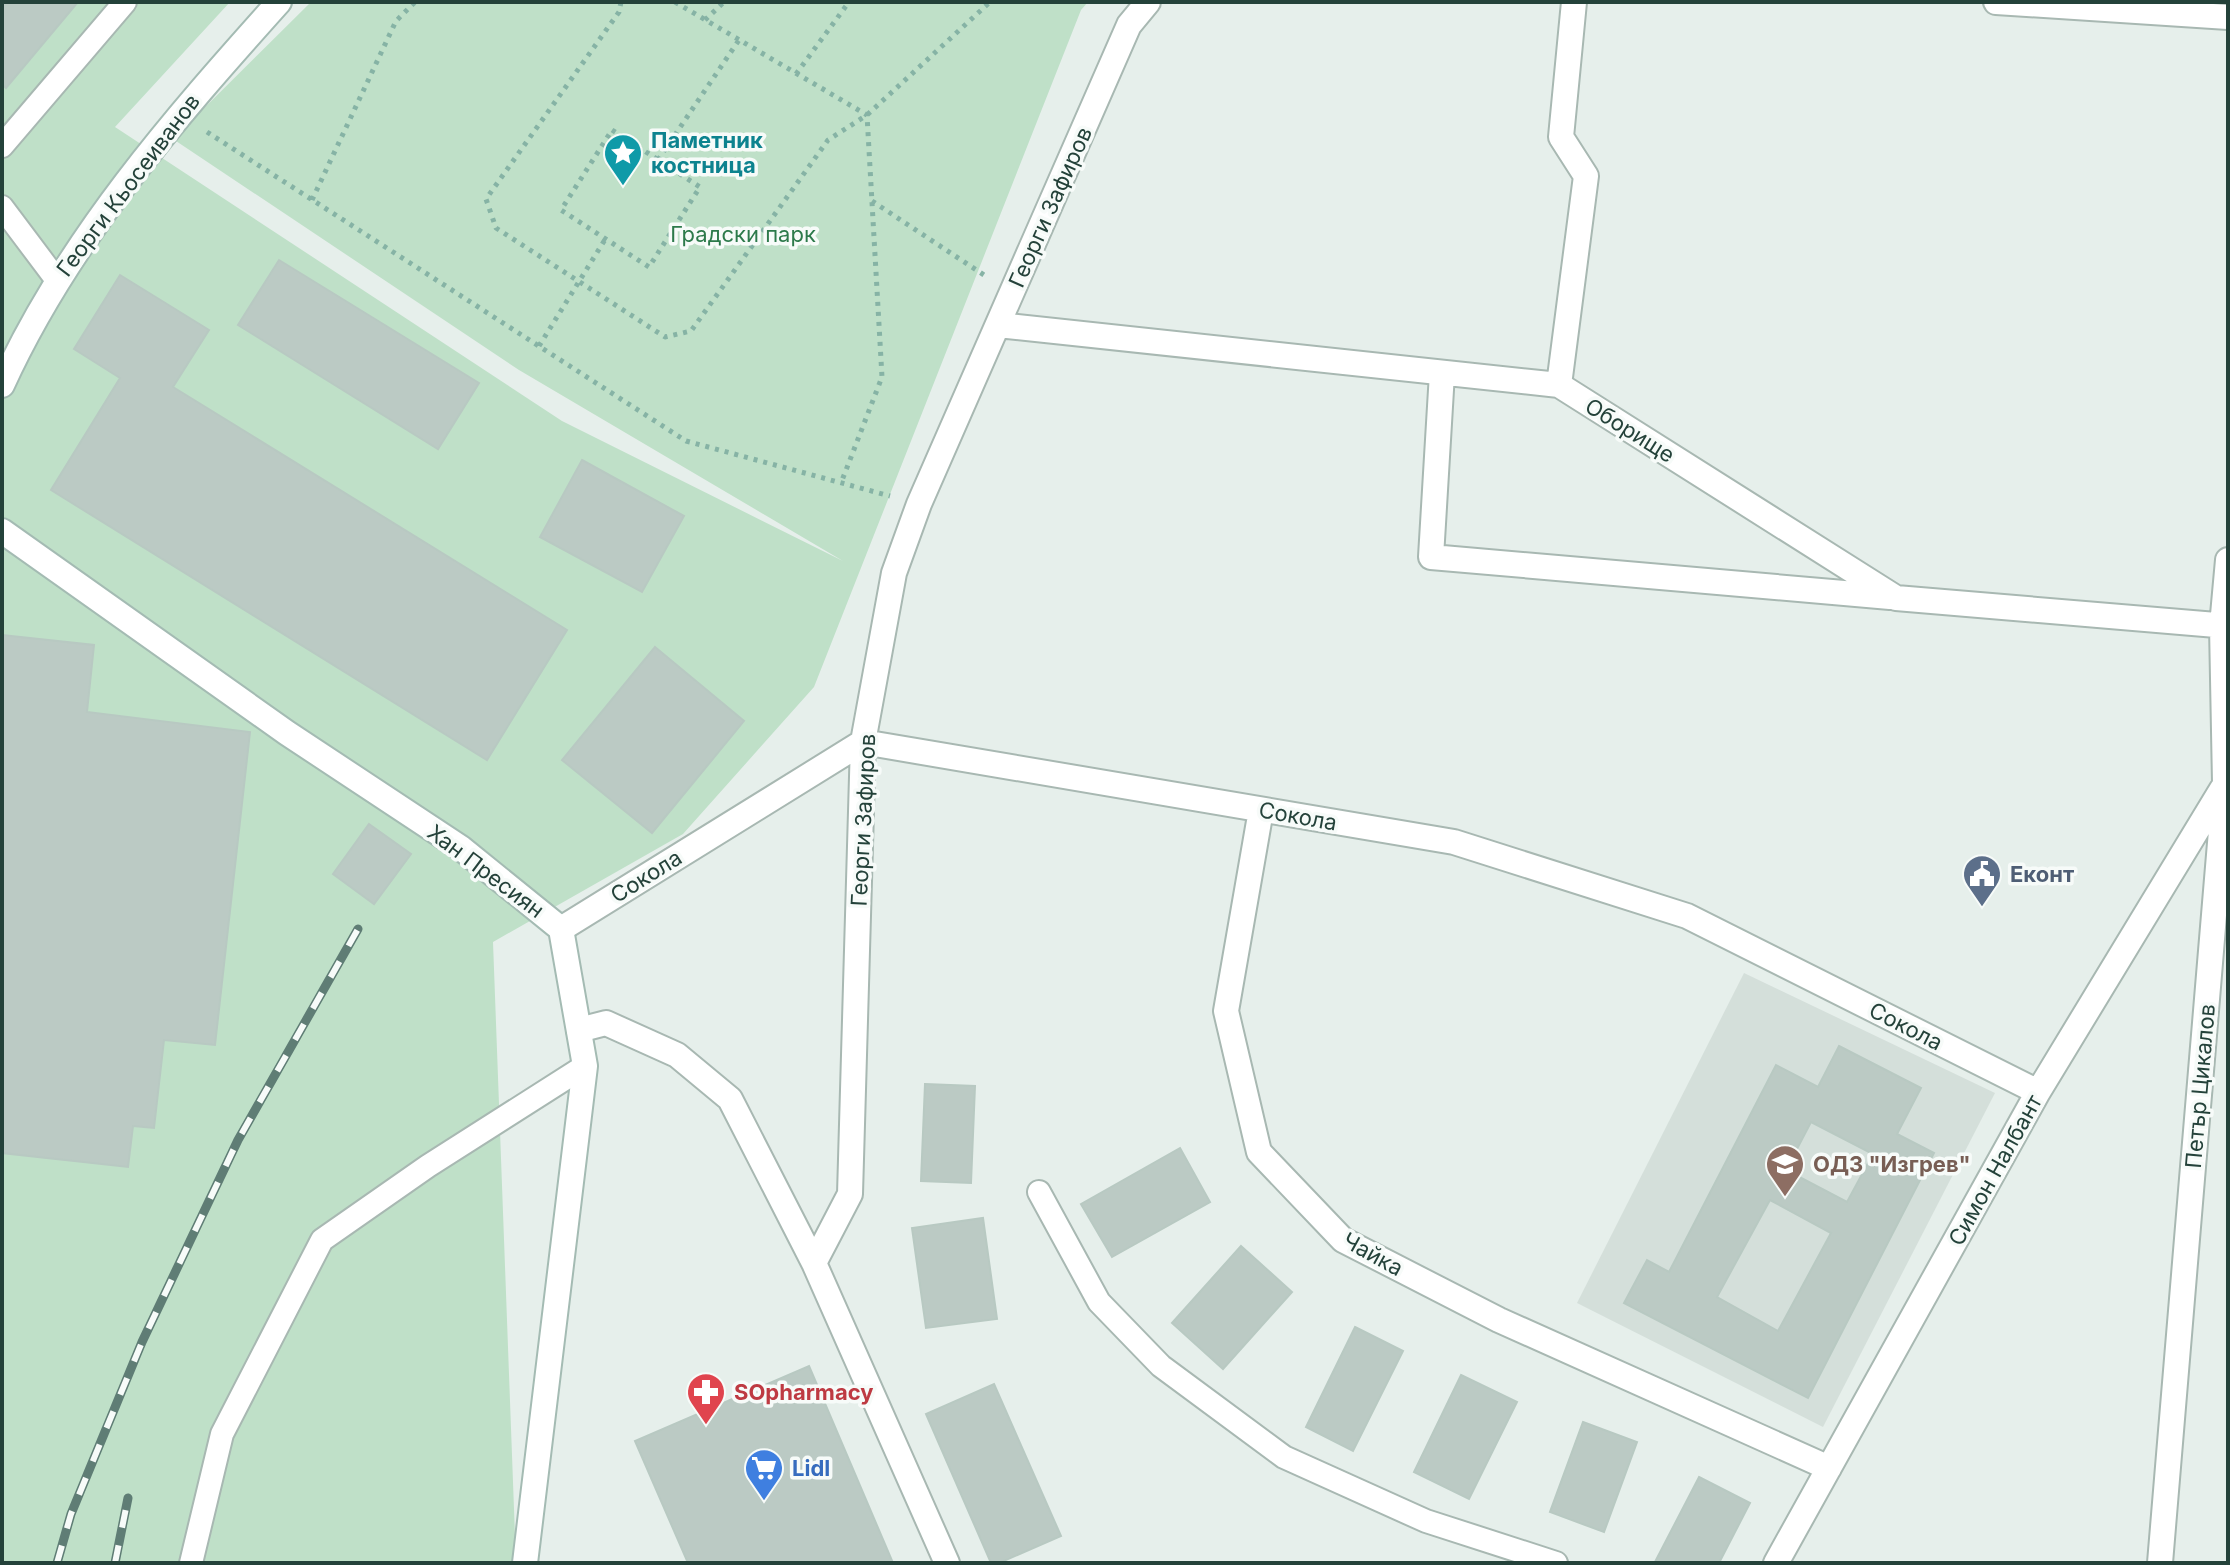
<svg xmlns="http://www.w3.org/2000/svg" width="2230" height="1565" font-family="Inter,sans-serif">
	<rect width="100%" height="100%" fill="#e6efeb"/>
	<path fill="#d4dfda" d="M1744 973 1995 1093 1823 1427 1577 1303Z"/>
	<path fill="#bfe0c8" d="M2 2H230L115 127 562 421 843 561 519 370 173 139 311 2H1088L1081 10 814 687 683 834 493 942 516 1563H2Z"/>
	<path fill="#bbcac4" stroke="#b8c9c2" stroke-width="2" fill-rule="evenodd" d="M2 2H78L6 88 2 84Z
		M279 260 479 383 438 449 238 325Z
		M120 275 209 330 173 387 567 630 487 760 51 490 120 378 74 349Z
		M582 460 684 516 642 592 540 537Z
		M2 635 94 645 87 712 250 732 215 1045 164 1040 154 1128 133 1126 128 1167 2 1153Z
		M655 647 744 721 652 833 562 760Z
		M369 824 411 854 374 904 333 874Z
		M1839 1046 1921 1088 1897 1134 1934 1153 1808 1398 1624 1303 1647 1260 1669 1272 1776 1065 1818 1087ZM1811 1122 1873 1154 1847 1202 1786 1170ZM1770 1200 1831 1233 1778 1331 1717 1297Z
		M925 1084 975 1086 971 1183 921 1181Z
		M1180 1148 1210 1202 1112 1257 1081 1204Z
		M983 1218 997 1319 926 1328 912 1228Z
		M1241 1246 1292 1292 1223 1369 1172 1323Z
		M1355 1327 1403 1351 1353 1451 1306 1427Z
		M809 1366 893 1563H688L635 1441Z
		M1461 1375 1517 1402 1469 1499 1414 1472Z
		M994 1384 1061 1536 999 1563H991L926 1414Z
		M1583 1422 1637 1442 1604 1532 1550 1512Z
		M1699 1477 1750 1503 1719 1563H1658L1655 1562Z"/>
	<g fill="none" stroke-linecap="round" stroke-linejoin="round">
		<defs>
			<path id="lane" d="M2 146 125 2
				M2 207 56 279
				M1039 1192 1099 1302 1161 1366 1284 1457 1426 1521 1556 1563
				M191 1563 222 1434 322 1240 428 1166 585 1066"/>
			<path id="street" d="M1996 2 2228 17
				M998 325 1559 385 1896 598 2228 626
				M1442 373 1431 557 1890 597
				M1559 385 1586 176 1561 137 1574 2
				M1261 810 1226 1011 1259 1152 1343 1240 1499 1320 1829 1468
				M561 929 863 742 1454 842 1687 916 2038 1092
				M579 1030 606 1023 677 1055 730 1099 814 1263
				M947 1563 814 1263 850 1194 863 742 894 573 919 504 1129 25 1148 2
				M1776 1563 2038 1092 2222 789
				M2160 1563 2225 783 2222 626 2228 560"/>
			<path id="secondary" d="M2 385C68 240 174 119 279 2
				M2 531 287 733 461 848 561 929 585 1066 525 1563"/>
		</defs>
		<use href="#lane" stroke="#a8b8b2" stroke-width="26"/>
		<use href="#street" stroke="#a8b8b2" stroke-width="28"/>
		<use href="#secondary" stroke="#a4bbb3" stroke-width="28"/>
		<path stroke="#86b3a5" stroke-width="5" stroke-dasharray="4 6" stroke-linecap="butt" d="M621 2 619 12 486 199 496 228 665 337 691 331 828 140 867 115 990 2
			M675 2 867 115 882 377 841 483
			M705 20 724 2
			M796 74 849 2
			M612 130 700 187 649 267 561 210Z
			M207 132 686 441 890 496
			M658 160 739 40
			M312 200 396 21 415 2
			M872 201 987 277
			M539 346 606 238"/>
		<use href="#lane" stroke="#fff" stroke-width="22"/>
		<use href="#street" stroke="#fff" stroke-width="24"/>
		<use href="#secondary" stroke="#fff" stroke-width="24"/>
		<defs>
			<path id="rail" d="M57 1563 71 1514 142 1342 238 1140 358 929
				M115 1563 128 1498"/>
		</defs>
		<use href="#rail" stroke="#5f7d75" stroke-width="9"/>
		<use href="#rail" stroke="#f7fbf9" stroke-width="6" stroke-dasharray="18" stroke-linecap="butt"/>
	</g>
	<defs>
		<symbol id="sight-pin" viewBox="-11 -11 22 30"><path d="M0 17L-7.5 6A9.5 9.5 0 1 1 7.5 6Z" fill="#0f9aa8" stroke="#f7fbf9"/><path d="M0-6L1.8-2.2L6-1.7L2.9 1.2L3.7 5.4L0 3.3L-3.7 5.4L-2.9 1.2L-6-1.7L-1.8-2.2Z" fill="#fff"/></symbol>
		<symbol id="civic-pin" viewBox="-11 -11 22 30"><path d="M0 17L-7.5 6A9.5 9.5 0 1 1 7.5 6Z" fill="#5c6f8a" stroke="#f7fbf9"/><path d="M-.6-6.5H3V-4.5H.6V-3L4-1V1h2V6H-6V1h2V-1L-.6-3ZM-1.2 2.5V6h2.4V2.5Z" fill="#fff"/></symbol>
		<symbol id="school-pin" viewBox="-11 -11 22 30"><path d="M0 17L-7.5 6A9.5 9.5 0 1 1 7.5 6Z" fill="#8d6e63" stroke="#f7fbf9"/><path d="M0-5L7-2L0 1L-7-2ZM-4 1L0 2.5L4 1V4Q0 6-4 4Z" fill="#fff"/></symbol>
		<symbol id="pharmacy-pin" viewBox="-11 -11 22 30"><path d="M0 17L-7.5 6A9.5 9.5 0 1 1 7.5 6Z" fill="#e0444e" stroke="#f7fbf9"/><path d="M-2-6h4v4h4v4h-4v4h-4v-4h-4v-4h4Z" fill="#fff"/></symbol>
		<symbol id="supermarket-pin" viewBox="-11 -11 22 30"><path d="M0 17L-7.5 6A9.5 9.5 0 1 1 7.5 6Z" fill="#3f7fe0" stroke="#f7fbf9"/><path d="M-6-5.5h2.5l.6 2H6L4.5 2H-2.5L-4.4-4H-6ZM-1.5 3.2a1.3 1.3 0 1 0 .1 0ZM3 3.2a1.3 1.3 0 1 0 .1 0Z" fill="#fff"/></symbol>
	</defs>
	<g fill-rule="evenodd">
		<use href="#sight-pin" x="601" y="131" width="44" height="60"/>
		<use href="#civic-pin" x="1960" y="852" width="44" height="60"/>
		<use href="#school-pin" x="1763" y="1142" width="44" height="60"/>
		<use href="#pharmacy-pin" x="684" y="1370" width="44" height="60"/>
		<use href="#supermarket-pin" x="742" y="1446" width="44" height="60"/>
	</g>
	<g text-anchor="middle" stroke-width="7" stroke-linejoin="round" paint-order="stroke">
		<g font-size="22" font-weight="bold" fill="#0d838f" stroke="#f7fbf9" text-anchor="start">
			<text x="651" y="148">Паметник<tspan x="651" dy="25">костница</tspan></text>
		</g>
		<g font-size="22" fill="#24423a" stroke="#f7fbf9">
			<text transform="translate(128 185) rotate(-53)" y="8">Георги Кьосеиванов</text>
			<text transform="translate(1050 207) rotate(-66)" y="8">Георги Зафиров</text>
			<text transform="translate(1630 430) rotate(32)" y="8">Оборище</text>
			<text transform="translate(1298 816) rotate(10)" y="8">Сокола</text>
			<text transform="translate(863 820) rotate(-87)" y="8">Георги Зафиров</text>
			<text transform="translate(486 871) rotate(37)" y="8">Хан Пресиян</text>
			<text transform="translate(646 876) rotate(-32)" y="8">Сокола</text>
			<text transform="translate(1906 1026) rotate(27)" y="8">Сокола</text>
			<text transform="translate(2200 1086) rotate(-85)" y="8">Петър Цикалов</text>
			<text transform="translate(1995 1170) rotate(-61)" y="8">Симон Налбант</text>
			<text transform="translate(1373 1254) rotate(29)" y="8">Чайка</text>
		</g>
		<g font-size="22" fill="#2d7a4b" stroke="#f7fbf9">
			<text x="743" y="242">Градски парк</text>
		</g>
		<g font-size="22" font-weight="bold" fill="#4e5e75" stroke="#f7fbf9" text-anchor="start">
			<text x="2010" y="882">Еконт</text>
		</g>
		<g font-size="22" font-weight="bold" fill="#785e54" stroke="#f7fbf9" text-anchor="start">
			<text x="1813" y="1172">ОДЗ "Изгрев"</text>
		</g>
		<g font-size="22" font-weight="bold" fill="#be3a42" stroke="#f7fbf9" text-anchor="start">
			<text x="734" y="1400">SOpharmacy</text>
		</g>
		<g font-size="22" font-weight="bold" fill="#366cbe" stroke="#f7fbf9" text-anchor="start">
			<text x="792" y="1476">Lidl</text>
		</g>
	</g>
	<rect width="2230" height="1565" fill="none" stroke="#24423a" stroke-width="8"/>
</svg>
